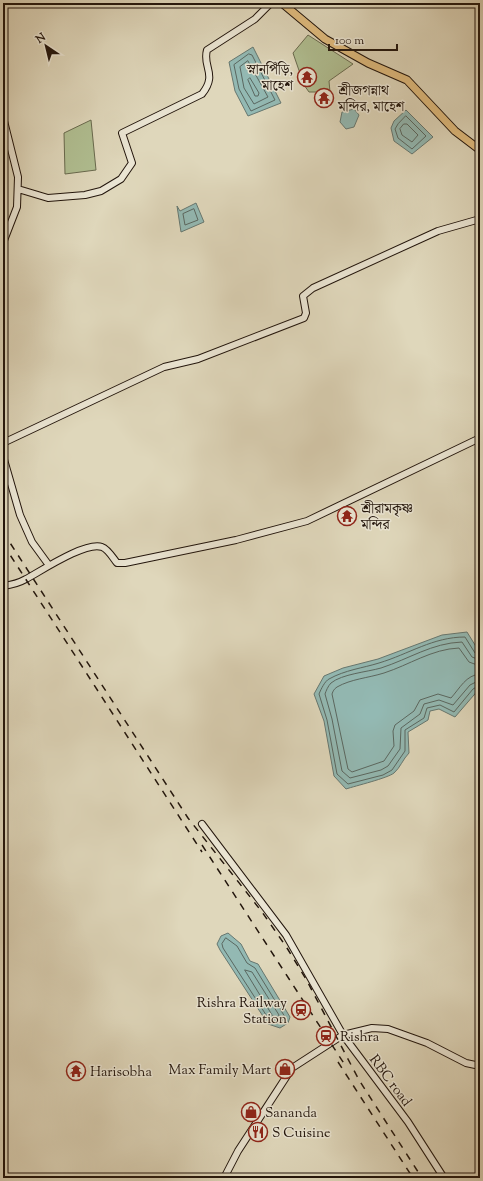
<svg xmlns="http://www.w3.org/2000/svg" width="483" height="1181" font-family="'Sorts Mill Goudy','Noto Serif Bengali',serif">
	<rect width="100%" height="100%" fill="#dfd7bb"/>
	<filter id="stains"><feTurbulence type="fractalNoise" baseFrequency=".005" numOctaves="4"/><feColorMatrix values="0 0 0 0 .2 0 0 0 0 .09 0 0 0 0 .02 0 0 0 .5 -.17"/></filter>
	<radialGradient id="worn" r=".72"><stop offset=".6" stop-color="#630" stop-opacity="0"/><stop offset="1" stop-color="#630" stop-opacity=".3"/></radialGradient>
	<path fill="#b0be91" stroke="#696a4e" d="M308 35 353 64 329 81 330 92H309L304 85 293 53Z
		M91 120 96 170 65 174 64 133Z"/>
	<path fill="#93b9b3" stroke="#667770" d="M253 47 281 103 248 116 235 91 229 62Z
		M354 109 359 115 354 127 346 129 340 122 342 112Z
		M406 110 433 137 412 154 394 141 391 128 394 121Z
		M196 203 204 222 181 232 177 206 180 211Z
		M467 632 480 653V688L455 717 439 709 430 711 428 720 408 732 409 753C403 759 400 768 394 773 388 778 355 786 346 789L334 776 324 721 314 694 324 676 343 668 378 659 442 635Z
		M228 933 241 944 250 961 258 964 290 1017 288 1023 280 1028 268 1024 220 950 217 944 221 936Z"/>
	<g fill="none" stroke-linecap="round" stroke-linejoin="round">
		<path stroke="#5a6760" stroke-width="1" d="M249 54 252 55 275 100 251 111 239 89 234 65Z
			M248 61 268 97 254 104 244 88 240 67Z
			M250 78 259 93 258 96H255L248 80Z
			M406 116 426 136 412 149 398 138 395 129 398 124Z
			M404 124H407L418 135 412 142 402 135 400 129Z
			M194 209 198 220 185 225 183 214Z
			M480 655 475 653 465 637C433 637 409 654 379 663 363 668 345 670 329 679 325 681 321 689 319 694L327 720 337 774 348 784 383 775 392 770 405 751V730L424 718 427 708 440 705 454 712 473 689 480 685
			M480 660 472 657 462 642C432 643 409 659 381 668 367 672 342 674 331 683 328 686 326 691 325 694L332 719 342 771 350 778 381 770 388 766 400 749 401 728 420 714 424 704 439 700 453 705 470 685 480 680
			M480 666 469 662 459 648C432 649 409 665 384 673 368 678 351 679 337 687 334 689 333 691 332 694L348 769 352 772 384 761 394 746 393 731 395 725 414 711 420 700 438 694 451 698C460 688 466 675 480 674
			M226 938 237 946 247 963 255 968 285 1017 280 1023 270 1021 223 948 222 944Z
			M245 970 252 972 279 1015 278 1017 273 1016Z"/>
		<defs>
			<path id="secondary" d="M3 117 18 177 17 207 3 243
				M18 189 48 198 85 195 101 191 121 179 132 163 122 133 202 94C218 74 202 67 207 50L255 19 271 3
				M3 443 164 367 198 359 304 318 306 313 303 296 313 288 438 231 480 219
				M3 456 20 515 32 542 48 564
				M3 586C11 585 19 583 26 579 41 571 86 541 102 547 108 549 113 558 117 563H125L236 540 307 521 480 438
				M202 824 286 935 343 1035 408 1122 444 1178
				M224 1178 238 1151 292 1068 343 1035 372 1028 388 1029 427 1043 466 1063 480 1066"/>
			<path id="primary" d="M282 3 325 39 368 63 407 80 455 131 480 150"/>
		</defs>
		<use href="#secondary" stroke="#22150c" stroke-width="8"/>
		<use href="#primary" stroke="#22150c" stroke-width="9"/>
		<use href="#secondary" stroke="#eae5d3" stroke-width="6"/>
		<use href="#primary" stroke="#e0bc7e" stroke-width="7"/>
		<path stroke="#22150c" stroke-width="1.5" stroke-dasharray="7 7" stroke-linecap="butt" d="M3 532 188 818 262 912 287 948 306 979 359 1080 422 1178
			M3 544 202 852
			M202 845 345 1065
			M338 1062 413 1178"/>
	</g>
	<defs>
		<symbol id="temple-ring" viewBox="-11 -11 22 22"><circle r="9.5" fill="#eae5d3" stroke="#8f2418" stroke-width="1.5"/><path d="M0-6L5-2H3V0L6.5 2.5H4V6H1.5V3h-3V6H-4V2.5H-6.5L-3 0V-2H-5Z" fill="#8f2418"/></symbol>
		<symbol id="station-ring" viewBox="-11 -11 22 22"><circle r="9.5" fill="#eae5d3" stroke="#8f2418" stroke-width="1.5"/><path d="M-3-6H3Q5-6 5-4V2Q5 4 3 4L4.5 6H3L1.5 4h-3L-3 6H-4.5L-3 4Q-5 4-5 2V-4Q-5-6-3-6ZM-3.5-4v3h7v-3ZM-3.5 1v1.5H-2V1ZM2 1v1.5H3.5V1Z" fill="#8f2418"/></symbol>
		<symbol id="shop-ring" viewBox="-11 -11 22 22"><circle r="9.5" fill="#eae5d3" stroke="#8f2418" stroke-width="1.5"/><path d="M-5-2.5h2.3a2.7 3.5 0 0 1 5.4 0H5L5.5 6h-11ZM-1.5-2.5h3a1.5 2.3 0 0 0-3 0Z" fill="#8f2418"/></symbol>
		<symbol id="restaurant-ring" viewBox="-11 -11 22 22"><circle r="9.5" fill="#eae5d3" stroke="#8f2418" stroke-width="1.5"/><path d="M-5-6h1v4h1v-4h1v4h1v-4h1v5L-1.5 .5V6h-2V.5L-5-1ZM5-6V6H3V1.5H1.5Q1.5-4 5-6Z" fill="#8f2418"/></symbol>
	</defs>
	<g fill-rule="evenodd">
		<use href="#temple-ring" x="296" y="66" width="22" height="22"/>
		<use href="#temple-ring" x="313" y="87" width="22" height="22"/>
		<use href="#temple-ring" x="336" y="505" width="22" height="22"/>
		<use href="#station-ring" x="290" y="999" width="22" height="22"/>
		<use href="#station-ring" x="315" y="1025" width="22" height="22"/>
		<use href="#shop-ring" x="274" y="1058" width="22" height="22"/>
		<use href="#temple-ring" x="65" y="1060" width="22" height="22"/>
		<use href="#shop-ring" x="240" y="1101" width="22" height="22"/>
		<use href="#restaurant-ring" x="247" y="1121" width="22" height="22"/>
	</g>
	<g text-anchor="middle" stroke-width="3" stroke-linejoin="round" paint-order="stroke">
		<g font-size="14" fill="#22150c" stroke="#eae5d3" text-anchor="start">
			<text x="293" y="74" text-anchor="end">স্নানপিঁড়ি,<tspan x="293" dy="16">মাহেশ</tspan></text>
			<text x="338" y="95">শ্রীজগন্নাথ<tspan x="338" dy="16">মন্দির, মাহেশ</tspan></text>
			<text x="361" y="513">শ্রীরামকৃষ্ণ<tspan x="361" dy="16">মন্দির</tspan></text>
			<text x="287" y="1007" text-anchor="end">Rishra Railway<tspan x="287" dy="16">Station</tspan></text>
			<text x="340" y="1041">Rishra</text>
			<text x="271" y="1074" text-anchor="end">Max Family Mart</text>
			<text x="90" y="1076">Harisobha</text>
			<text x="265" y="1117">Sananda</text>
			<text x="272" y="1137">S Cuisine</text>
		</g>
		<g font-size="14" fill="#22150c" stroke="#eae5d3">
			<text transform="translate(391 1080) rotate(53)" y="5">RBC road</text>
		</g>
	</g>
	<rect width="483" height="1181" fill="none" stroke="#dfd7bb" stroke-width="16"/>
	<rect x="4" y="4" width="475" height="1173" fill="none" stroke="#22150c" stroke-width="2"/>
	<rect x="8" y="8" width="467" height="1165" fill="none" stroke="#22150c"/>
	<g transform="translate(46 46) rotate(325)" stroke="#eae5d3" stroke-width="3" paint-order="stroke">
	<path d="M0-3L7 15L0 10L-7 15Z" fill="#22150c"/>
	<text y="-6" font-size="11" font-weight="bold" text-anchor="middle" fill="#22150c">N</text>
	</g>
	<path d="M329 44v6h68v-6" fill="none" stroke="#22150c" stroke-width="2"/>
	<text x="335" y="44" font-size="12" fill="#22150c" stroke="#eae5d3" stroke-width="3" paint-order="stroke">100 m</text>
	<rect width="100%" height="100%" filter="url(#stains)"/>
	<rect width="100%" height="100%" fill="url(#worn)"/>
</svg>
